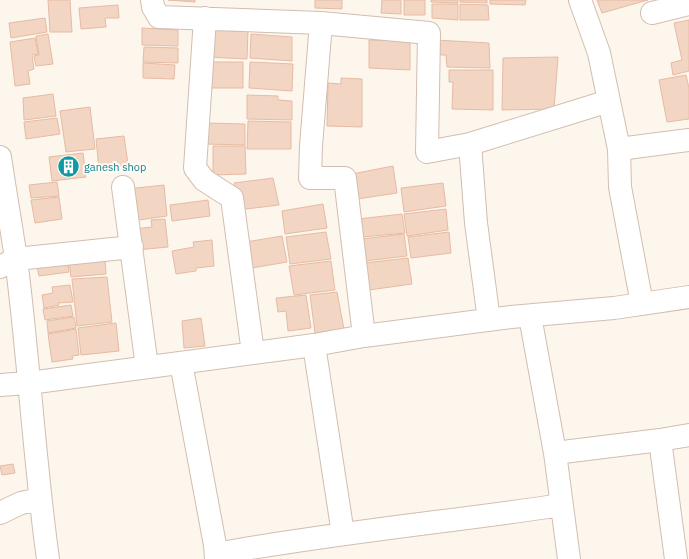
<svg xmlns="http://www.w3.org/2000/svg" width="689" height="559" font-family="'IBM Plex Sans',sans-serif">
	<rect width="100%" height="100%" fill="#fdf6ec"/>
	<path fill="#f3d5c3" stroke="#e6bba3" d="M48 0H70L72 32H50Z
		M168 0H195V2Z
		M315 0H342V9L315 8Z
		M382 0H401V14L381 13Z
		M404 0H425V15H404Z
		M431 0H458V3L431 2Z
		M460 0H487V3L460 2Z
		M490 0H526L525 5 490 4Z
		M597 0H648L602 13Z
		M432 4H458V20L432 18Z
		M460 4 488 5 489 20H460Z
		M118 5 119 18H105L106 27 81 29 79 8Z
		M45 18 47 32 11 38 9 23Z
		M689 20V71L673 75 671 63 682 60 674 23Z
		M142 28 178 30V46L142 45Z
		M207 30 248 31 247 59 206 57Z
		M48 34 53 64 36 66 34 56 39 55 36 36Z
		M251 34 292 37V61L250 58Z
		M35 38 38 54 32 55 34 69 28 71 30 84 15 86 10 42Z
		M369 40 410 41V70L369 68Z
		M435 40 489 43 490 68 447 67 446 55H434Z
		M144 47 178 48V63L143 62Z
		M558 57 554 109 502 110 503 58Z
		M205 62H243V88H205Z
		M250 62 293 64 292 91 249 88Z
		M143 63 175 65 174 79 143 78Z
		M449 70H493V110L452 109 453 82H449Z
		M686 75 689 88V119L667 122 659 80Z
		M341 78 362 79V127L327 126 328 83 341 84Z
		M53 94 56 116 24 120 23 98Z
		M247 95 278 96V100L292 101V120L247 119Z
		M90 107 95 149 66 152 60 111Z
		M57 118 60 134 26 139 24 122Z
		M248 121 291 122V149H247Z
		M206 123 245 124V145L206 144Z
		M124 136 128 164 99 169 96 139Z
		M213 146H245L246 174 213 175Z
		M83 153 86 177 52 181 49 157Z
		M393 166 397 193 357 199 352 174Z
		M273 178 279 205 238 210 234 183Z
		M57 182 59 196 31 198 29 185Z
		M443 183 446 206 404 212 401 188Z
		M164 185 167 216 132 221 127 189Z
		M59 197 62 219 35 223 31 200Z
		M208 200 210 216 172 221 170 205Z
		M323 204 327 228 285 234 282 211Z
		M446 209 448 230 407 236 404 214Z
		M402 214 405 233 362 237 358 219Z
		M165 219 168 247 137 250 134 229 152 227 151 220Z
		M326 232 331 259 290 264 286 237Z
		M449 232 451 253 411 258 408 237Z
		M404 234 407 256 365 261 362 239Z
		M282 236 287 262 246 269V242Z
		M212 240 214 266 196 268V271L176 274 172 251 194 247 193 242Z
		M67 256 69 272 39 276 36 263Z
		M105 256 106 274 71 277 69 259Z
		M408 258 412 284 369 290 364 263Z
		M331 261 335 290 294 295 289 266Z
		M107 277 112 322 77 326 72 279Z
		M70 285 73 302 58 303 59 305 44 308 42 295 53 293 52 287Z
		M337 292 344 329 315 333 310 295Z
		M306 295 311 328 288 331 286 311 278 312 276 298Z
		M71 305 73 316 45 320 43 309Z
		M74 317 76 328 48 333 47 321Z
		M201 318 205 346 184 348 182 321Z
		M116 323 119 351 81 355 78 328Z
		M76 329 79 355 72 356 73 359 52 362 48 334Z
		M13 464 15 473 2 475 0 466Z"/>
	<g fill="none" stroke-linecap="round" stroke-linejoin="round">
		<defs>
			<path id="minor" d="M152 0 153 7 159 17 321 23 429 33 427 152 470 144
				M580 0 599 53 619 149
				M652 13 689 4
				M205 18 195 168 204 180 232 198 253 353
				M321 23 311 146 310 178H345L364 336
				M0 157C5 191 11 225 16 259 29 359 34 459 48 559
				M123 187 147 367
				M0 267 16 259 132 247
				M642 304 620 187 619 149 689 140
				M530 316 555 453 569 559
				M489 320 476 223 470 144 609 101
				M314 345 343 534
				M181 363 215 545 216 559
				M0 385 29 383 314 345 364 336 511 317 614 308 689 297
				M660 440 676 559
				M555 453 660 440 689 435
				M0 513 21 503 40 499
				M216 554C331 533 447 522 562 505"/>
		</defs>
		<use href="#minor" stroke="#d1beb0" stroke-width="24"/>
		<use href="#minor" stroke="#fff" stroke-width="22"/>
	</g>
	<defs>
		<symbol id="building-disc" viewBox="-11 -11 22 22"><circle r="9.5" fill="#0f9aa8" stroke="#fffaf3"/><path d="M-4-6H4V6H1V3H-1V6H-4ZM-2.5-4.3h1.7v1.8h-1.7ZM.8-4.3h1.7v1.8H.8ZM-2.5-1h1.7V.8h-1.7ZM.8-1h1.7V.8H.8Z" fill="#fff"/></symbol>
	</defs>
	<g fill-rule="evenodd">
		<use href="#building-disc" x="56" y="154" width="25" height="25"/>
	</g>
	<g text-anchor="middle" stroke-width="4" stroke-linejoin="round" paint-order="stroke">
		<g font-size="11" fill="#0d838f" stroke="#fffaf3" text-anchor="start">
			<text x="84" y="171">ganesh shop</text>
		</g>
	</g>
</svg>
